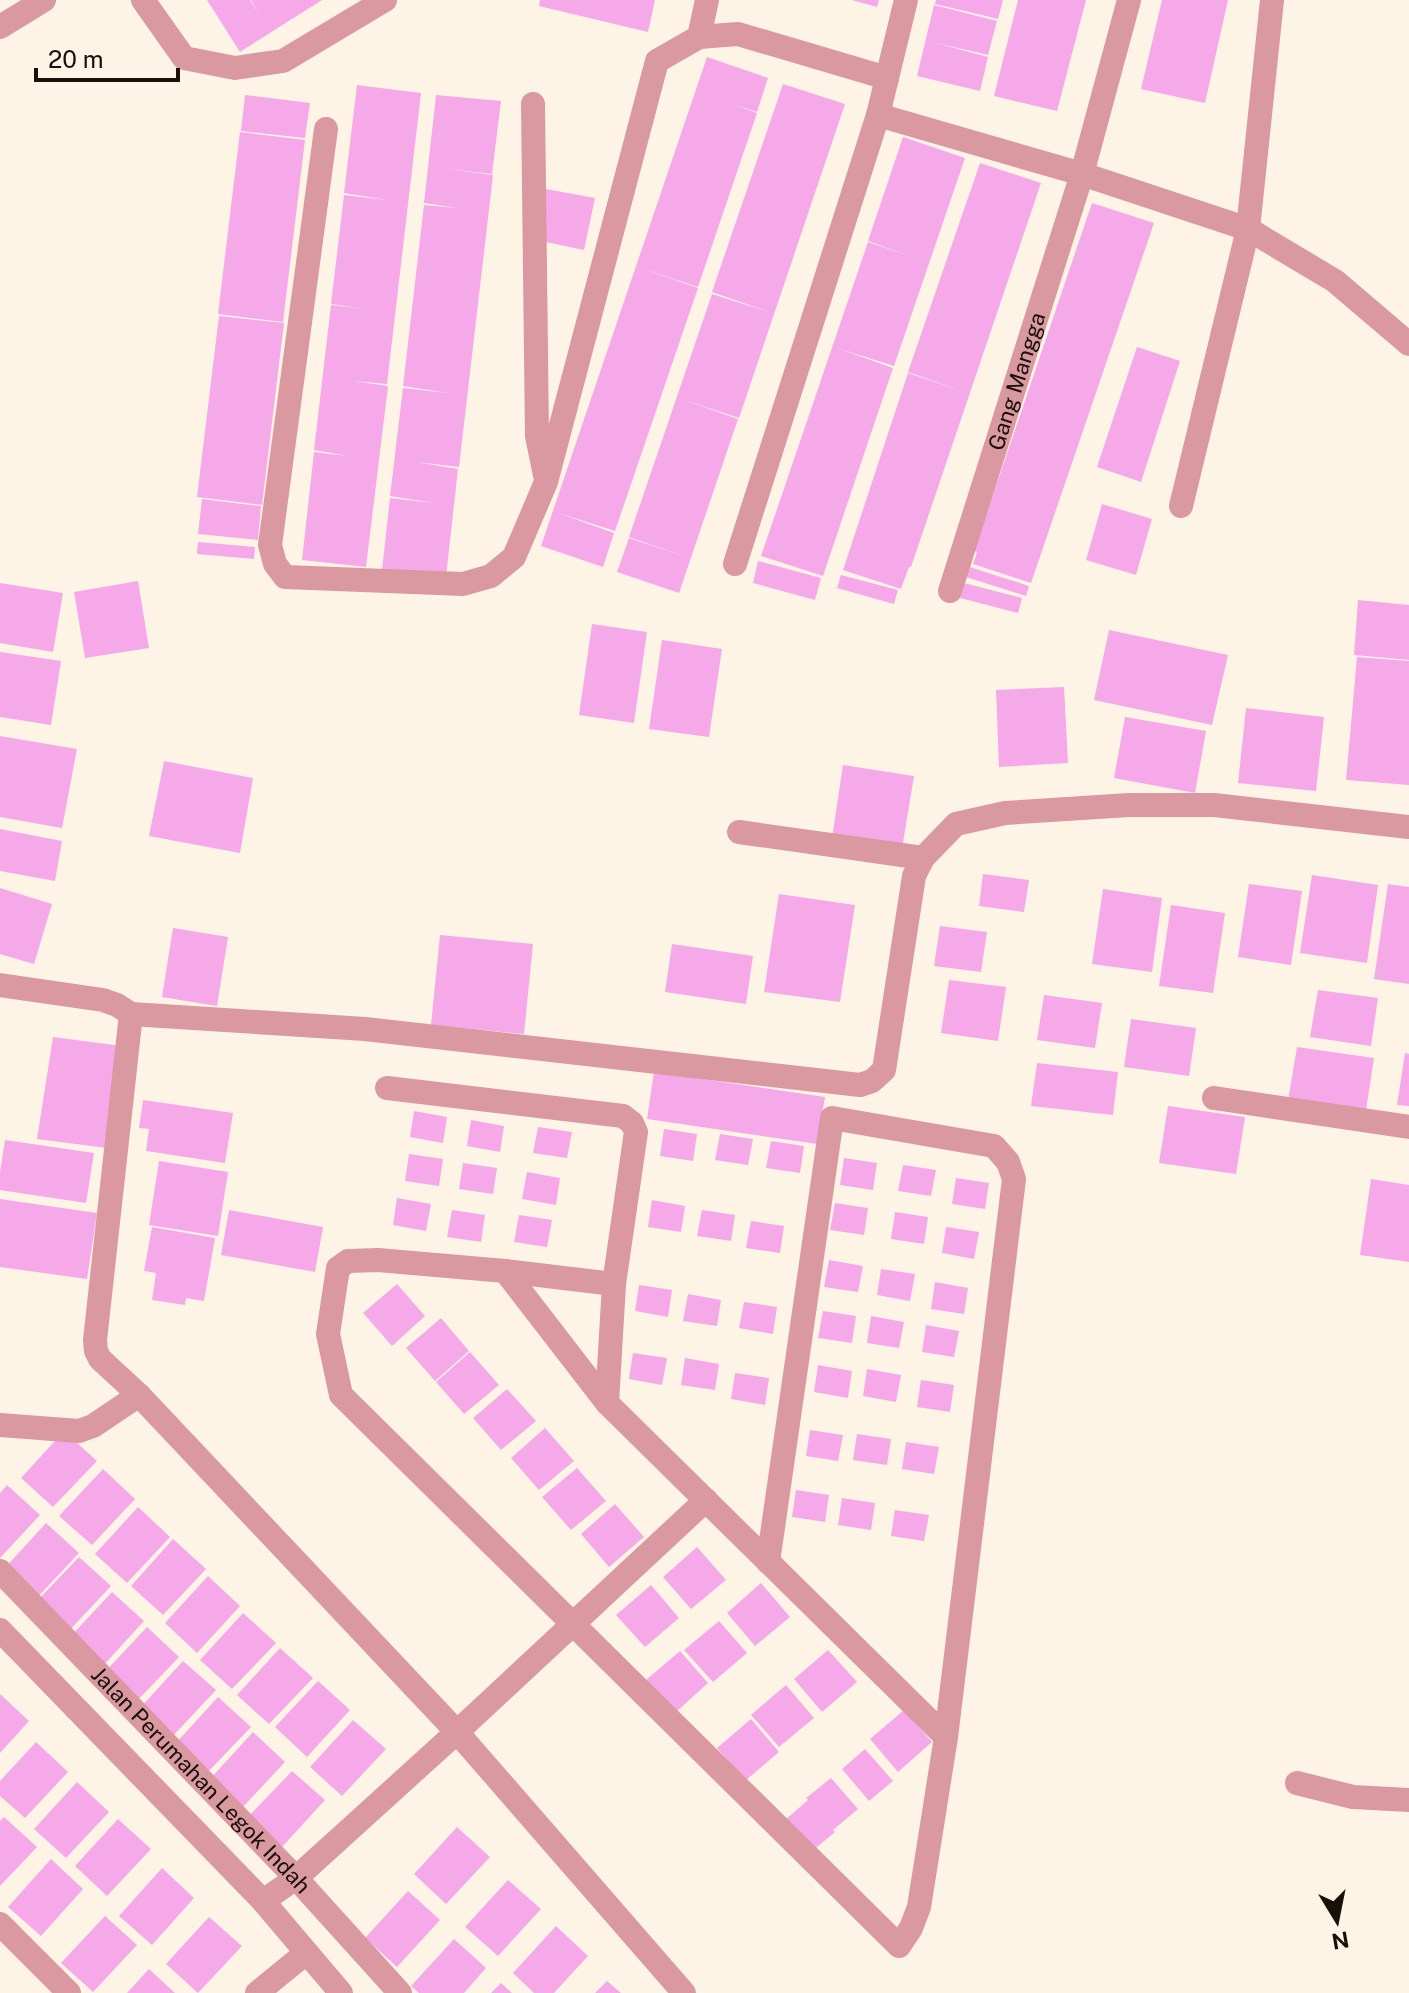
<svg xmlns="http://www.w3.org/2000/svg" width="1409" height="1993" font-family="'Public Sans',sans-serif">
	<rect width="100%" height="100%" fill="#fef4e6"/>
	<path fill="#f5a9e9" d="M207 0H250L259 14 251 0H322L240 52Z
		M540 0H655L648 32 539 6Z
		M852 0H879L877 7Z
		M936 0H1003L998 19 935 4Z
		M1018 0H1086L1057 111 994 96Z
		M1162 0H1228L1205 103 1141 89Z
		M934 5 997 21 988 55 932 42 988 57 980 91 917 76Z
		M707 57 768 78 757 112 733 104 757 113 698 287 641 268 698 288 615 531 558 513 614 533 603 567 541 546Z
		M783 84 845 104 739 418 681 399 738 419 679 593 617 572 629 538 686 557 629 537 712 294 769 312 712 292Z
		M357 85 421 93 387 384 353 381 388 386 366 567 302 560 314 452 348 456 314 450 331 305 365 309 331 304 344 195 387 200 344 193Z
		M245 95 310 103 305 138 241 131Z
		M436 95 501 101 492 174 447 169 493 175 459 467 416 462 458 469 446 577 382 570 390 498 433 503 390 496 403 388 448 393 403 386 424 205 458 208 424 203Z
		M240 132 305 140 283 322 218 314Z
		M903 137 965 158 894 366 837 348 893 368 823 576 761 556 868 242 910 256 868 241Z
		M980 163 1041 183 911 567H909L901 589 843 570 908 373 965 392 908 372Z
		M546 189 595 198 584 250 536 240Z
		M1092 203 1154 223 1031 583 973 564 977 552 974 551Z
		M219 316 284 323 262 505 197 497Z
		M1137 347 1180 361 1141 482 1097 467Z
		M202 499 261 506 258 540 198 534Z
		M1102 504 1152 519 1136 575 1086 560Z
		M198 542 255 547 254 559 197 554Z
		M758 561 821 578 815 600 753 583Z
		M970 567 1029 586 1026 596 966 577Z
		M841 575 898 590 894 604 837 588Z
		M138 581 149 648 85 658 74 592Z
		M0 583 63 593 53 652 0 643Z
		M964 583 1022 598 1018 613 960 598Z
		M1358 600 1409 605V660L1354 655Z
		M592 624 647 632 634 723 579 715Z
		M1109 630 1228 655 1212 725 1094 700Z
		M662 640 722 649 709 737 649 729Z
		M0 652 61 661 51 725 0 717Z
		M1357 657 1409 661V785L1346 780Z
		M1064 687 1068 763 999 767 996 690Z
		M1246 708 1324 717 1316 791 1238 783Z
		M1125 717 1206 731 1195 793 1114 778Z
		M0 736 77 749 62 828 0 817Z
		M164 761 253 778 240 853 149 836Z
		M843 765 914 776 902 849 832 838Z
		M0 829 62 841 55 881 0 871Z
		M983 874 1029 880 1024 912 979 906Z
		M1312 875 1378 885 1367 963 1300 953Z
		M1249 884 1302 891 1291 965 1238 957Z
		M1388 884 1409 887V984L1374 979Z
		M0 888 52 904 34 964 0 954Z
		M1103 889 1162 898 1152 972 1092 964Z
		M779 894 855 905 840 1002 764 992Z
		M1171 905 1225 913 1213 993 1159 986Z
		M940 926 987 932 981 972 934 966Z
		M173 928 228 937 217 1006 162 997Z
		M440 935 533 944 524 1034 431 1025Z
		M672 944 753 956 746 1004 665 992Z
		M949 980 1006 987 998 1041 941 1033Z
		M1318 990 1378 998 1371 1046 1310 1037Z
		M1044 995 1102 1003 1095 1048 1037 1040Z
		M1131 1019 1196 1028 1189 1076 1124 1067Z
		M53 1037 122 1046 107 1148 37 1139Z
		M1297 1047 1374 1058 1365 1117 1287 1107Z
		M1405 1053 1409 1054V1106L1397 1105Z
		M1037 1063 1118 1072 1113 1115 1031 1106Z
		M654 1072 825 1097 817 1144 647 1119Z
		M143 1100 233 1113 225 1163 146 1151 149 1129 139 1128Z
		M1168 1106 1245 1117 1236 1174 1159 1163Z
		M414 1111 447 1117 443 1143 410 1137Z
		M471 1120 504 1126 500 1152 467 1146Z
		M538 1127 572 1132 567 1158 533 1153Z
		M664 1129 697 1134 693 1161 660 1156Z
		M720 1134 753 1139 748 1165 715 1160Z
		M5 1140 94 1153 86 1203 0 1190V1172Z
		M771 1141 804 1146 800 1173 766 1168Z
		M409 1154 443 1159 439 1186 405 1181Z
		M844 1158 877 1163 873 1190 840 1185Z
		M159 1161 228 1172 218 1236 149 1225Z
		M463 1163 497 1168 493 1194 459 1189Z
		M903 1165 936 1170 931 1196 898 1191Z
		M527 1172 560 1178 556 1205 522 1199Z
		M956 1178 989 1183 985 1209 952 1204Z
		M1371 1179 1409 1185V1262L1360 1255Z
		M397 1198 431 1204 426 1231 393 1225Z
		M0 1199 97 1213 87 1279 0 1267Z
		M652 1200 685 1206 681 1232 648 1227Z
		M835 1203 868 1208 864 1235 830 1230Z
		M229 1210 323 1227 315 1272 221 1255Z
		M452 1210 485 1215 481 1242 447 1237Z
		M702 1210 735 1215 731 1241 697 1236Z
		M895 1212 928 1217 924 1244 891 1239Z
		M519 1215 552 1220 547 1247 514 1242Z
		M751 1221 784 1226 780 1253 746 1248Z
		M152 1227 215 1238 204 1301 186 1298 185 1305 152 1300 156 1273 144 1271Z
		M946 1227 979 1232 974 1259 942 1253Z
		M829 1260 863 1266 858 1292 824 1287Z
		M881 1269 915 1274 910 1301 877 1295Z
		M935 1282 968 1288 964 1314 931 1309Z
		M397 1284 425 1316 392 1346 363 1313Z
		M639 1285 672 1290 668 1317 635 1311Z
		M688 1294 721 1300 717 1326 683 1321Z
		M744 1302 777 1307 773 1334 739 1328Z
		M823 1311 856 1316 852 1343 818 1338Z
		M871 1316 904 1322 899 1348 867 1343Z
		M441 1318 469 1351 435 1381 406 1348Z
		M926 1325 959 1331 954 1357 922 1352Z
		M470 1352 499 1385 464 1414 436 1382Z
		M633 1353 667 1358 662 1385 629 1379Z
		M685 1358 719 1364 715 1390 681 1385Z
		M818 1365 852 1371 848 1398 814 1392Z
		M867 1369 901 1375 896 1402 863 1396Z
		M735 1373 769 1378 765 1405 731 1399Z
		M921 1380 954 1385 950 1412 917 1407Z
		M507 1389 536 1421 501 1450 473 1418Z
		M545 1428 574 1461 539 1490 511 1458Z
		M810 1430 843 1435 838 1461 806 1456Z
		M64 1431 97 1461 53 1507 21 1478Z
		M857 1434 891 1439 887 1465 853 1460Z
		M906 1442 939 1447 934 1474 902 1469Z
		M577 1468 606 1501 571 1530 542 1497Z
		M103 1469 135 1499 92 1545 59 1516Z
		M7 1485 40 1515 0 1558V1493Z
		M796 1490 829 1495 825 1522 792 1517Z
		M842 1498 875 1503 871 1530 838 1525Z
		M615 1504 644 1537 609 1567 581 1534Z
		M138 1507 170 1537 127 1583 95 1554Z
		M895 1510 929 1515 924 1541 891 1536Z
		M46 1523 79 1553 35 1600 3 1570Z
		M173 1539 206 1569 163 1615 131 1586Z
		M697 1547 726 1580 691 1609 663 1577Z
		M79 1557 111 1586 67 1633 35 1603Z
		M208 1576 240 1606 197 1653 165 1623Z
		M761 1583 790 1617 755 1646 727 1613Z
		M651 1585 679 1618 645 1647 616 1615Z
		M112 1592 144 1621 101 1668 68 1639Z
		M243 1613 276 1643 232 1689 200 1660Z
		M719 1621 747 1653 713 1682 684 1650Z
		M147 1627 179 1657 135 1703 103 1674Z
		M280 1648 313 1678 269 1724 237 1695Z
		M828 1650 857 1682 822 1712 794 1679Z
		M680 1651 708 1683 675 1713 646 1680Z
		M183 1661 216 1690 172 1737 140 1708Z
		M318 1681 350 1710 307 1757 275 1727Z
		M786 1685 814 1718 779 1747 751 1715Z
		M0 1694 29 1721 0 1753Z
		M218 1697 251 1727 207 1773 175 1744Z
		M904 1710 932 1742 898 1772 870 1739Z
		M751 1719 779 1752 745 1781 717 1748Z
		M353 1720 386 1749 342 1796 310 1767Z
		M253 1732 285 1762 242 1808 210 1779Z
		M36 1742 68 1772 25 1818 0 1796V1781Z
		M865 1749 893 1781 869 1801 842 1769Z
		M292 1771 325 1800 282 1847 248 1817Z
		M831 1778 858 1809 833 1830 835 1832 811 1852 784 1821 808 1800 806 1798Z
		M77 1782 109 1812 66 1858 34 1829Z
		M4 1817 37 1847 0 1886V1821Z
		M118 1819 151 1849 107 1896 75 1866Z
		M457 1827 490 1857 446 1904 414 1874Z
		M51 1859 83 1889 41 1936 8 1907Z
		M162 1868 194 1898 152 1945 119 1916Z
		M508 1880 541 1909 498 1956 465 1927Z
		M408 1891 440 1920 397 1967 365 1938Z
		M105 1916 137 1945 93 1992 61 1963Z
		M209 1917 242 1946 198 1993 166 1964Z
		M556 1926 588 1956 554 1993H534L513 1973Z
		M454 1939 486 1968 464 1993H419L411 1986Z
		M149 1969 175 1993H127Z
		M607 1981 621 1993H595Z
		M501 1983 512 1993H491Z"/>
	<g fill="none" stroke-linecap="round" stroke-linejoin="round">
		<g stroke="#da98a1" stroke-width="24">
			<path d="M143 0 184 58 235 68 283 61 385 0"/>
			<path d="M0 27 44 0"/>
			<path d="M699 37 707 0"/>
			<path d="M533 104 537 436 545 475"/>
			<path d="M878 115 1082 174 1248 229 1335 281 1409 344"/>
			<path d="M326 129 270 545 275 564 285 577 463 584 491 576 514 557 546 482 657 61 699 37 738 34 887 78"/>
			<path d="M1181 506 1248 229 1272 0"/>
			<path d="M735 564 878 115 906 0"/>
			<path id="s1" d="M950 591 1082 174 1129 0"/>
			<path d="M739 832 923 858"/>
			<path d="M0 985 103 1000 117 1005 131 1014 365 1029 860 1085 872 1081 884 1070 914 876 923 858 956 824 1005 813 1129 805H1214L1409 827"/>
			<path d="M131 1014 95 1340 96 1351 100 1359 139 1395 457 1732 684 1993"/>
			<path d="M387 1088 623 1116 632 1123 636 1132 614 1284 607 1403"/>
			<path d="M1214 1098 1409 1127"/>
			<path d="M505 1271 607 1403 946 1737"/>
			<path d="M614 1284 505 1271 378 1260 348 1261 338 1268 328 1334 341 1395 899 1946 911 1928 919 1907 946 1737 1014 1179 1008 1162 994 1146 832 1118 768 1562"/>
			<path d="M0 1425 79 1431 93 1426 139 1395"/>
			<path id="s2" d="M0 1571 296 1878 400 1993"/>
			<path d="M0 1630 263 1901 341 1993"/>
			<path d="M1297 1783 1353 1797 1409 1800"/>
			<path d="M263 1901 296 1878 457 1732 706 1500"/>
			<path d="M0 1924 69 1993"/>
			<path d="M257 1993 306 1953"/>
		</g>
	</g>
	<g text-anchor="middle" stroke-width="8" stroke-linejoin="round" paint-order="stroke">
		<g font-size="22" fill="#171109" stroke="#fef4e6">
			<text dy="8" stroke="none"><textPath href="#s1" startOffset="220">Gang Mangga</textPath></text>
			<text dy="8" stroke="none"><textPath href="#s2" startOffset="290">Jalan Perumahan Legok Indah</textPath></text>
		</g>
	</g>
	<g transform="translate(1337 1921) rotate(170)" stroke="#fef4e6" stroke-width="6" paint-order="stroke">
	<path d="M0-6L14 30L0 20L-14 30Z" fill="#171109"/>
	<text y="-12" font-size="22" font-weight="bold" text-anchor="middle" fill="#171109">N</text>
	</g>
	<path d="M36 68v12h142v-12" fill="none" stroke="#171109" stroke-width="4"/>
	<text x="48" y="68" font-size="24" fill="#171109" stroke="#fef4e6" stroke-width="6" paint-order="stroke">20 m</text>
</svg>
